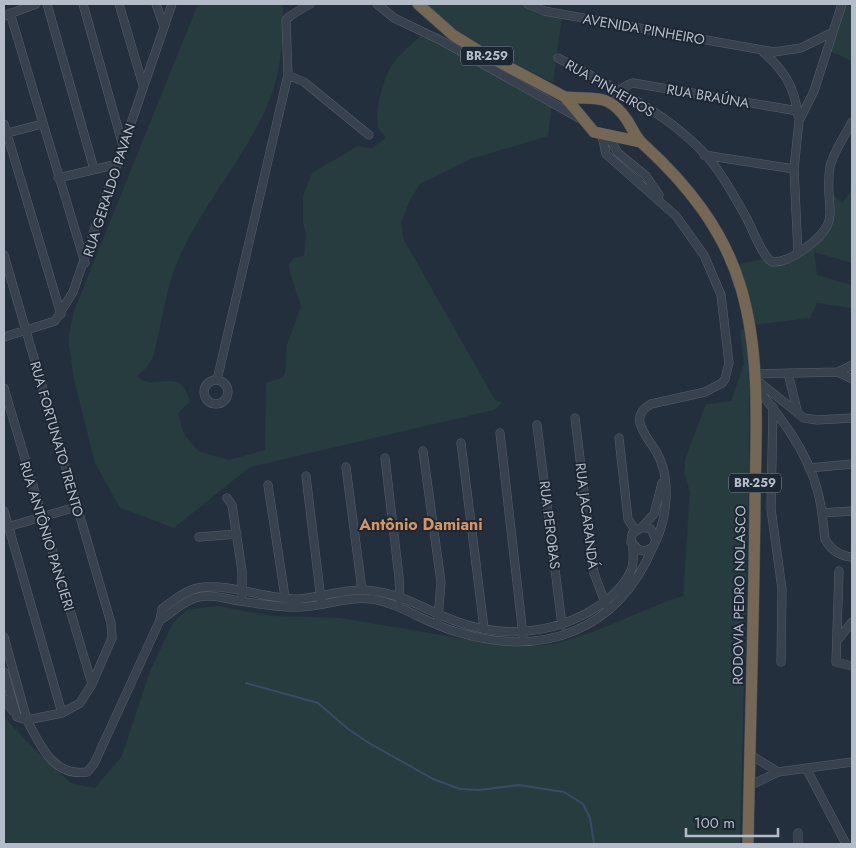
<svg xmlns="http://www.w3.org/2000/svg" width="856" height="848" font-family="Jost,sans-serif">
	<rect width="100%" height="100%" fill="#242f3e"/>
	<path fill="#263c3f" d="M198 4H283C285 33 280 77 268 104 244 159 203 204 179 258 165 289 162 325 153 357L147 367 137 376C156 394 180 363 190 402L178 413 184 434 198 451 229 460 265 450 266 383 281 378 285 374 287 345 301 306 290 273 289 264 294 258 304 256 306 234 303 222V196L312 173 358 146 372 148 386 138 377 126C379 120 376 114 378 107 387 63 393 61 425 32L438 33 461 49 555 100 552 105 548 136 471 159 420 184 410 200 401 222 404 240 495 400 502 403 494 410 250 467 174 528 120 508 95 463 74 379 68 339 74 311Z
		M421 4H521L538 14 562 17 553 83 472 41Z
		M847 4H852V61L828 50Z
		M852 189V263L814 252 817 275 852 285V308L817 303 810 318 754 325 739 264 799 252 832 219 828 190 842 203Z
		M746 329 749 383V466L740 844H4V717L34 749 71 783 95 788 122 756 150 671 173 623 187 610 217 606 273 616 340 618 494 644C511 645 528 647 545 645 587 640 640 609 683 596L690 492 684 472 685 460 706 404 731 401 744 364 740 330Z"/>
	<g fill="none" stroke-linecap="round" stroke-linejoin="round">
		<path stroke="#394c67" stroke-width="2" d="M246 683 318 703 348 729 369 743 433 779 460 789 479 790 519 785 564 792 583 804 590 818 594 844"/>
		<defs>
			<path id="minor" d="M47 4 94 169
				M83 4 123 146
				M119 4 143 85
				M156 4 164 27
				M377 4 394 18 442 41 579 118
				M528 4 544 11 774 52 801 48 831 33
				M10 13 85 263
				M4 16 36 4
				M761 50C783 69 795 86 798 116
				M558 58C610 86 677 117 714 165 726 181 736 199 746 217 752 228 762 256 772 262 782 263 792 257 800 252 847 220 823 212 830 167 833 152 845 136 852 122
				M288 75 304 82 369 135
				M607 101C616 95 623 85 633 83L798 111
				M4 124 61 314
				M4 134 42 124
				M602 136 606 154 676 216 704 255 721 295 729 363 725 379 722 383 705 392 651 404C644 408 638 414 640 423 642 433 652 444 657 453 672 480 667 521 653 547L646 551 639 550 631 542 632 534 642 527 651 529 655 538
				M608 136 618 153 646 176 659 195
				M704 155 794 169
				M58 178 118 164
				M798 253 794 169 799 121 814 91 842 4
				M4 255 111 623 112 638 92 684 80 703 62 713 27 720C40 745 53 777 87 772L94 764 160 620 162 609C173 601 184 591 198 588 229 582 267 600 299 599 324 597 350 587 374 591 404 595 428 611 455 621 503 639 555 634 597 607 610 599 627 583 632 568 634 561 633 553 633 545
				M4 337 55 321 73 292 172 4
				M838 372 852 379
				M788 373 798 414
				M755 374 838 372 852 365
				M755 379 804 418 817 420 852 418
				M217 380 284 92 288 75 286 20 290 16 310 4
				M204 392a12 12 0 1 1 24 0a12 12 0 1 1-24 0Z
				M755 386C780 416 807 451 817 489 822 505 823 523 825 539 831 550 840 556 852 557
				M4 388 92 684
				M773 407 771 509 782 589 781 662
				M575 418 594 573 606 605
				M537 425 562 625
				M500 433 523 635
				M619 438 628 519 635 530
				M461 443 484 628
				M423 451 441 582 438 618
				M385 458 399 577 400 600
				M346 467 362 590
				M809 468 852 464
				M306 476 321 600
				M268 485 285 597
				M227 498 232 505 242 571V595
				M4 511 62 713
				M822 513 852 511
				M642 527 654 514 662 483
				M4 528 76 507
				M199 537 237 534
				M839 571 836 662 852 666
				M160 620C172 613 182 602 195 598 210 593 226 599 240 601 260 604 281 608 301 607 324 606 349 596 372 599 402 604 427 624 457 632 543 658 617 632 653 547
				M4 637 27 720 17 717 4 672
				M837 641 852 622
				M4 699 13 711
				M749 754 778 772 852 762
				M806 768 846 844
				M749 786 778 772
				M798 844V833"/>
			<path id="highway" d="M418 4 453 35 482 53 565 97 594 132 641 142
				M565 97C595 100 608 92 627 120 632 128 636 138 643 144 687 184 724 230 741 288 761 356 756 430 755 500 754 615 750 730 748 844"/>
		</defs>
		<use href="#minor" stroke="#565f6c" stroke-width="9"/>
		<use href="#highway" stroke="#434c59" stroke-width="12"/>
		<use href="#minor" stroke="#38414e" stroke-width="8"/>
		<use href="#highway" stroke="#746855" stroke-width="11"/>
	</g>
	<g text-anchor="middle" stroke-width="4" stroke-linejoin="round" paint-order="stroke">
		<g fill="#1d2633" stroke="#878f9c" stroke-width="1">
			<rect x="461" y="46.5" width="52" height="19" rx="4"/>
			<rect x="729" y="473.5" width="52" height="19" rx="4"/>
		</g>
		<g font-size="12" font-weight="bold" fill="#b4bcc9">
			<text x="487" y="60">BR-259</text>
			<text x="755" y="487">BR-259</text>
		</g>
		<g font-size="14" fill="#b4bcc9" stroke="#1d2633">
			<text transform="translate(644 29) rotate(10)" y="5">AVENIDA PINHEIRO</text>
			<text transform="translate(610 88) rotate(30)" y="5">RUA PINHEIROS</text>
			<text transform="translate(708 96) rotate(10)" y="5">RUA BRAÚNA</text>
			<text transform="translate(109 190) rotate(-72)" y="5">RUA GERALDO PAVAN</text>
			<text transform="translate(57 439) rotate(74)" y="5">RUA FORTUNATO TRENTO</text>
			<text transform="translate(587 516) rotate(83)" y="5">RUA JACARANDÁ</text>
			<text transform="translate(550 525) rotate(83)" y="5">RUA PEROBAS</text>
			<text transform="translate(47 536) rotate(73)" y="5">RUA ANTÔNIO PANCIERI</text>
			<text transform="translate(739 595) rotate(-89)" y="5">RODOVIA PEDRO NOLASCO</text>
		</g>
		<g font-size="16" font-weight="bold" fill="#d59563" stroke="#1d2633">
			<text x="421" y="530">Antônio Damiani</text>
		</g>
	</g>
	<rect width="856" height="848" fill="none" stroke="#b4bcc9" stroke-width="10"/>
	<path d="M686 828v8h92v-8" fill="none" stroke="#b4bcc9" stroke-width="2.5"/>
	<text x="694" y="828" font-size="15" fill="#b4bcc9" stroke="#1d2633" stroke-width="4" paint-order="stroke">100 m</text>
</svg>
